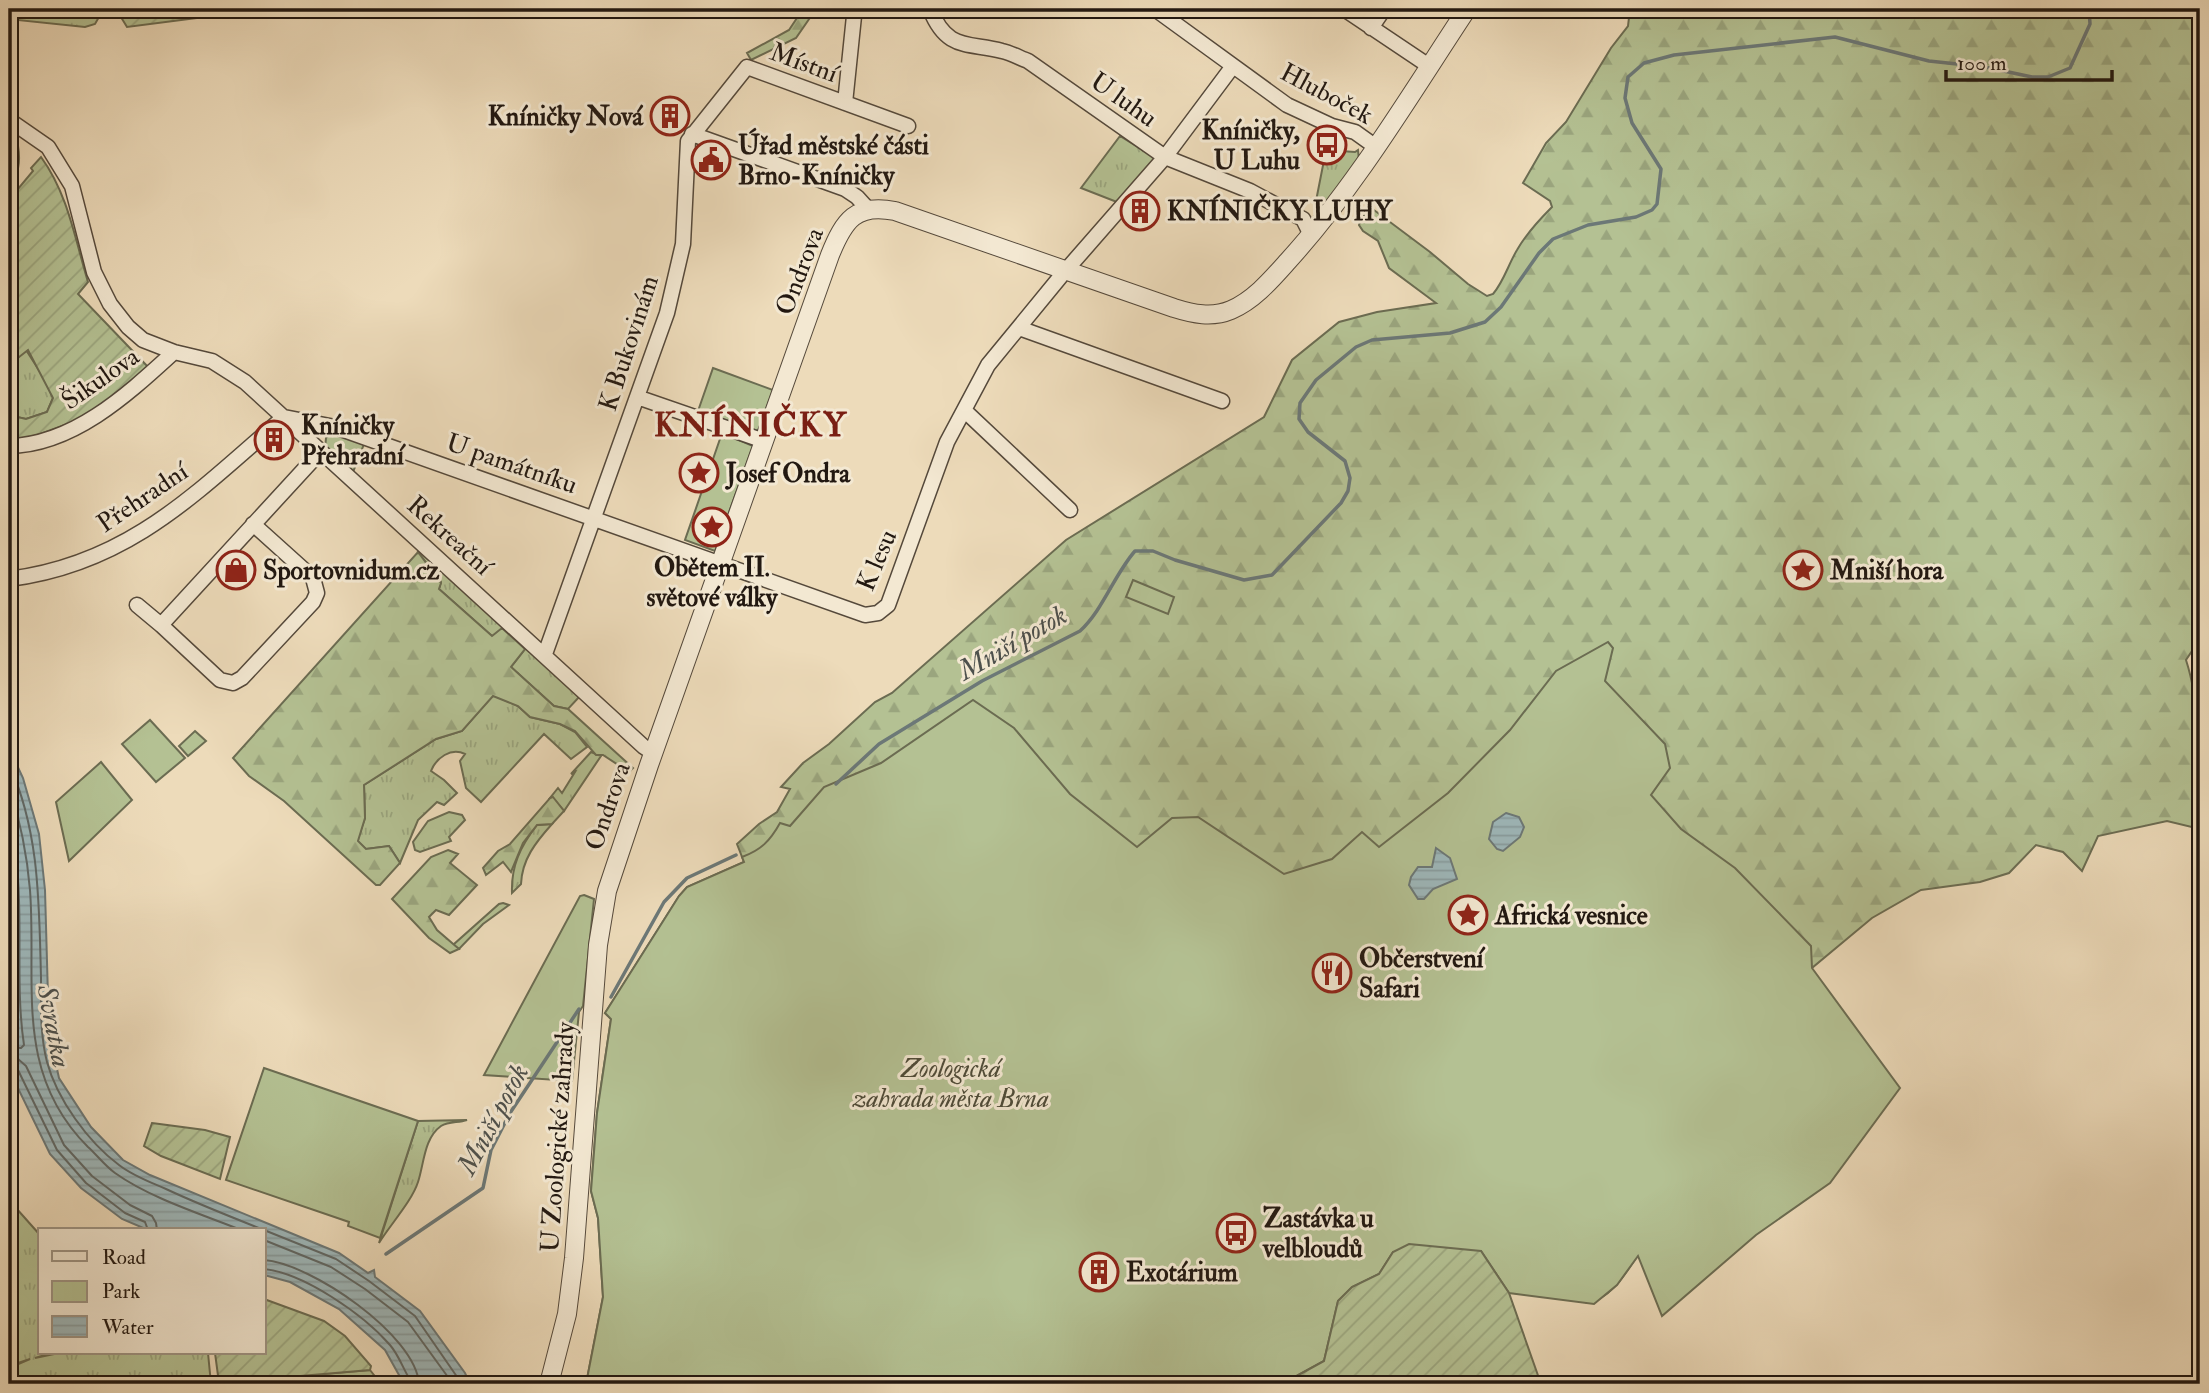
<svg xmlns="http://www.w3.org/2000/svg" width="2209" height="1393" font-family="'IM FELL Double Pica',serif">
	<defs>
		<pattern id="grass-tufts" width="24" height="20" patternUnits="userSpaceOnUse" patternTransform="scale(1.75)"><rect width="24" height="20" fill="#b4c193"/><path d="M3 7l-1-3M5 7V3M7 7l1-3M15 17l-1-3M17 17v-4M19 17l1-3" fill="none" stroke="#9aa57e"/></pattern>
		<pattern id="forest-firs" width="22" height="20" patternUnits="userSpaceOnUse" patternTransform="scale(1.75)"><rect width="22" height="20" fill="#b4c193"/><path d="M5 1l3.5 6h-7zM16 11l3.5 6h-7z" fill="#9aa57e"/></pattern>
		<pattern id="garden-furrows" width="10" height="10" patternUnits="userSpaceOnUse" patternTransform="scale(1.75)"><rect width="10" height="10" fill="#b4c193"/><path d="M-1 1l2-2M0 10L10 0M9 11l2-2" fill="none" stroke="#9aa57e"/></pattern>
		<pattern id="water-rules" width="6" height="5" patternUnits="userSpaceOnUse" patternTransform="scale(1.75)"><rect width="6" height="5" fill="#9eb8bb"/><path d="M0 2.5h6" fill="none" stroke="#889da0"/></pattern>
	</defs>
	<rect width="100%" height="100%" fill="#eddbba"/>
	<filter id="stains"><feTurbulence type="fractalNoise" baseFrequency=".00286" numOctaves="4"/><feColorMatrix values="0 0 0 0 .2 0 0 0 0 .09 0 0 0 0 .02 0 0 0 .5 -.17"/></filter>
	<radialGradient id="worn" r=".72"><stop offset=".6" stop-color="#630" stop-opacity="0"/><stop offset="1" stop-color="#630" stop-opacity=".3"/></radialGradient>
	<path fill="url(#grass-tufts)" stroke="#6b6c52" stroke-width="2" d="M20 9H103V10L95 24 85 27 17 20Z
		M1120 136 1157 159 1122 204 1081 188Z
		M9 139 18 146C21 164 18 173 9 189Z
		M1326 150 1355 152 1358 150 1359 161 1320 213 1315 206Z
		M26 350 46 381 53 398 47 412 26 419 17 417 9 398V365Z
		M421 550 580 696 568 709 554 706 511 667 525 649 492 636 439 589 441 582 418 552Z
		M493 695 518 706 530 717 560 724 575 732 587 747 571 759 544 734 481 802 466 788 460 761 465 754C451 747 436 758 431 771L444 780 457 793 444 805 437 802 418 820 400 863 389 846 366 849 357 841 365 818 364 785 436 739 462 731Z
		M591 752 601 756 564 811 553 798H550L558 788 562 793 575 772 571 774Z
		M449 812 462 815 465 820 449 837 451 841 420 852 415 850 413 842 428 821Z
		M552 824C536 842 522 859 521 884L512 893C511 866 520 847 537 825Z
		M503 903 509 905 483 924 459 949 453 945 499 904Z
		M467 1120C458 1123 449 1121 441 1126 424 1138 424 1164 418 1182 412 1201 390 1225 379 1243L418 1121Z
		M16 1208 40 1235V1353H52L35 1358 59 1353H208L211 1384H9V1368L30 1359 9 1366V1209Z"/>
	<path fill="url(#forest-firs)" stroke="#6b6c52" stroke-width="2" d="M803 9H816L796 38 751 60 747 53 789 30Z
		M1630 9H2200V639L2186 660C2202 709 2200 777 2200 829L2167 821 2098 836 2082 871 2063 852 2036 845 2009 873 1980 882 1921 890 1872 918 1812 968 1638 1255C1625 1274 1611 1299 1587 1303L1481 1251 1282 1384 1447 822 586 1384 603 1297 598 1218 591 1191 597 1113 611 1019 605 1013 679 896 687 887 744 862 737 844 759 824 777 812 790 789 781 787 803 763 829 744 875 702 892 693 1066 540 1264 417 1292 360 1339 322 1377 312 1436 303 1389 268 1378 241 1363 231 1359 225C1362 216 1365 213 1374 210L1430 252 1468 284 1487 296 1493 294C1504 281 1508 265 1517 250 1526 234 1539 220 1552 207L1550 201 1523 183 1546 143 1566 122 1611 48 1628 26Z
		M418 552 441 583 439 589 492 636 502 628 525 649 511 667 554 706 568 709 633 768 629 772 603 755H596L575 731 560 724 530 717 518 706 493 696 462 731 436 739 364 785 365 818 358 841 366 849 389 846 400 863 380 885H376L284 801 249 776 233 758Z
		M553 797 564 811 552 824 537 825 523 843 511 872 503 862 486 875 483 868 498 851 510 844 550 798Z
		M448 850 458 854 450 863 477 885 449 915 436 910 429 917 437 930 459 949 450 953 429 938 392 899 431 857Z"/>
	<path fill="#b4c193" stroke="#6b6c52" stroke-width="2" d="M713 368 773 390 758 431 698 411Z
		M720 432 753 446 715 551 685 540 721 436Z
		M331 433H338L364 444 353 472 325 449 326 438Z
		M1133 580 1174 597 1168 614 1126 597Z
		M1608 642 1613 648 1605 681 1665 744 1670 768 1651 795 1681 829 1735 868 1811 946 1812 968 1900 1088 1830 1183 1756 1235 1662 1316 1638 1256 1617 1285 1594 1304 1509 1293 1481 1251 1393 1252 1379 1274 1352 1287 1338 1301 1324 1361 1282 1384H586L603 1297 598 1218 591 1191 597 1113 611 1019 605 1013 679 896 687 887 744 862 742 857C761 850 770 841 780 823L790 826 824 787 881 763 973 700 1014 728 1070 794 1137 847 1172 818 1198 817 1284 874 1332 859 1362 832 1379 847 1448 793 1510 730 1556 671Z
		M150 720 185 758 156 782 122 744Z
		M195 731 206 741 188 756 179 746Z
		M101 762 132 800 69 861 56 802Z
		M584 895 594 899 583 1006 579 1012 572 1081 484 1075 580 896Z
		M264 1068 418 1121 380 1238 348 1226 349 1222 226 1180Z
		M370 1370 381 1384 216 1383Z"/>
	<path fill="url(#garden-furrows)" stroke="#6b6c52" stroke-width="2" d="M116 9H241L228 14 127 27Z
		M41 157C68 194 75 239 88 282L78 294 149 368 92 415 21 441 20 438 9 439V398L17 417 26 419 47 412 53 398 28 350 9 365V189L12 183 18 189 33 171 31 168Z
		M152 1123 205 1130 230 1137 220 1179 161 1156 144 1146Z
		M1409 1244 1481 1251 1509 1293 1541 1384H1282L1324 1361 1338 1301 1352 1287 1379 1274 1393 1252Z
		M264 1299 324 1321 345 1336 371 1366 370 1370 219 1383 215 1353H264Z"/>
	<path fill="url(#water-rules)" stroke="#6c7877" stroke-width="2" d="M9 748 23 778 39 834 45 890 49 1033 59 1078 91 1127 123 1160 150 1175 339 1253 368 1273 374 1270 375 1277 420 1311 465 1373 470 1384H404L385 1350 339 1309 290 1282 264 1275V1230H148L122 1219 81 1188 50 1154 13 1078 9 1062Z
		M1506 813 1519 817 1524 827 1520 837 1503 851 1497 849 1489 839 1493 822Z
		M1436 848 1450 858 1457 879 1433 889 1424 899H1418L1409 885 1411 877 1418 867H1432Z"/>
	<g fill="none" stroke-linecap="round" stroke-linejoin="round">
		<path stroke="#606866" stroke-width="2" d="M9 764C40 832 39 905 41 978 41 1006 40 1035 47 1062 57 1099 88 1142 119 1165 133 1176 150 1182 166 1189 198 1204 231 1217 264 1230
			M9 785C20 820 27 853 30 890 37 984 13 1072 88 1147 97 1155 105 1166 115 1173 150 1198 201 1214 241 1230
			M9 821C28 895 13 972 24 1045L21 1048 9 1047
			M9 1057 18 1059 26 1066 64 1145 92 1176 130 1205 152 1216 156 1223 157 1230
			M9 1066 18 1070 57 1150 86 1183 125 1213 145 1222 148 1230
			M264 1230 336 1259 369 1281 415 1316 462 1384
			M264 1240 331 1267 365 1289 408 1322 453 1384
			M264 1260C310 1263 416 1335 419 1384
			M264 1269C304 1273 364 1315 390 1345 398 1354 403 1368 409 1378L410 1384"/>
		<path stroke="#6c7877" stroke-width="3.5" d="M836 784 879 744 982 681 1080 631C1103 610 1114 575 1135 551H1153L1175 560 1244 580 1272 575 1341 503 1348 491 1350 478 1345 461 1308 432 1299 419 1300 403 1316 380 1356 347 1372 340 1450 333 1485 322 1501 307 1539 253 1553 239 1588 225 1636 217 1652 210 1657 204 1661 169 1632 123 1625 98 1628 77 1644 63 1674 55 1835 37 1929 61 1985 67 2032 77H2048L2070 68 2090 24 2089 9
			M611 997 664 902 687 878 736 855
			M386 1254 483 1188 491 1150 510 1113 579 1009"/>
		<defs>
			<path id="minor" d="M930 9C947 51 967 42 1002 51 1011 53 1020 58 1028 61L1165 157 1250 191 1291 213 1303 219 1311 235
				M1155 9 1287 105 1332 126 1355 132 1376 147
				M1344 9 1429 66
				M1371 28 1384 9
				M747 67 908 126
				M845 103 854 16
				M9 120 48 147 72 186 94 272 110 304 128 327 143 340 174 352 212 361 245 382 644 747 653 753
				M692 134 845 189 857 197 867 208
				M1019 328 1222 401
				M637 397 764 441
				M964 410 1070 510
				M284 417 335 427 865 615 878 613 888 605 947 442 988 365 1061 276 1165 157 1233 66
				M9 446C74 445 129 393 174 352
				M253 524 313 578 317 593 313 602 242 678 233 683 220 680 161 625 321 451
				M9 579C129 564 197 492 284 417
				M137 605 161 625
				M545 654 667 313 683 244 688 141 747 67"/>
			<path id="tertiary" d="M549 1384 567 1314 574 1258 598 945 607 891 649 765 830 255C844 220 856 203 895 211L1174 308C1193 314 1212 318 1231 310 1254 300 1271 280 1288 261 1357 185 1410 95 1467 9"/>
		</defs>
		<use href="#minor" stroke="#55493b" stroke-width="17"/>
		<use href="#tertiary" stroke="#55493b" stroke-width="20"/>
		<use href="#minor" stroke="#f3e8d2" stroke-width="14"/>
		<use href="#tertiary" stroke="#f3e8d2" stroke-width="18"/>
	</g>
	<defs>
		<symbol id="building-ring" viewBox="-11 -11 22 22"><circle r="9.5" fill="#f3e8d2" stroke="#8f2418" stroke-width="1.5"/><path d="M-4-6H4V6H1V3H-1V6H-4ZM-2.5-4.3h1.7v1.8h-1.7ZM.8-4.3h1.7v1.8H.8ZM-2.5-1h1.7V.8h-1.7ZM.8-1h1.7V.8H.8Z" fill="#8f2418"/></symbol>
		<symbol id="bus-ring" viewBox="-11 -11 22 22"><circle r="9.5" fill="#f3e8d2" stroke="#8f2418" stroke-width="1.5"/><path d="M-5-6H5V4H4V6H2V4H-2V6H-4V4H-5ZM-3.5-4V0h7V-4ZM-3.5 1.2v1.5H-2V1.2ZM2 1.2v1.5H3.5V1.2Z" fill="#8f2418"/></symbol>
		<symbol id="civic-ring" viewBox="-11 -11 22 22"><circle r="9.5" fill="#f3e8d2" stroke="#8f2418" stroke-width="1.5"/><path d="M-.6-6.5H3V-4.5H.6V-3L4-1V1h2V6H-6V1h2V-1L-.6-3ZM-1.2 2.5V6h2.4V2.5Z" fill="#8f2418"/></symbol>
		<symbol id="sight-ring" viewBox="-11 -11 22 22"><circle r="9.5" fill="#f3e8d2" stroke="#8f2418" stroke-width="1.5"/><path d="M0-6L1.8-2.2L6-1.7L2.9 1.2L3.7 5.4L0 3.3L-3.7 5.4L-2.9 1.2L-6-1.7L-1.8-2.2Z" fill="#8f2418"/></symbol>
		<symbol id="shop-ring" viewBox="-11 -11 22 22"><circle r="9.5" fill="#f3e8d2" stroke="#8f2418" stroke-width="1.5"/><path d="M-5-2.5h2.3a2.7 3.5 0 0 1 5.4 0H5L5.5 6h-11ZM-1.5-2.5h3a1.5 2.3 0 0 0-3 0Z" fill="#8f2418"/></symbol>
		<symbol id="restaurant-ring" viewBox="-11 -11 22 22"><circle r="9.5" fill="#f3e8d2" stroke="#8f2418" stroke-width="1.5"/><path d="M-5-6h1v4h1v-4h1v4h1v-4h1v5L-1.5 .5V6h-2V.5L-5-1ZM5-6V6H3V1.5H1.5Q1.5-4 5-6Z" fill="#8f2418"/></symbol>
	</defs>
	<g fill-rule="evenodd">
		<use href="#building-ring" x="648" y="94" width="44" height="44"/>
		<use href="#bus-ring" x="1305" y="123" width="44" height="44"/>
		<use href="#civic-ring" x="689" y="138" width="44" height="44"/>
		<use href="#building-ring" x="1118" y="189" width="44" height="44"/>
		<use href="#building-ring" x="252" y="418" width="44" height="44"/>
		<use href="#sight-ring" x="677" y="451" width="44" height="44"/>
		<use href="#sight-ring" x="690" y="505" width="44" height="44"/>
		<use href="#shop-ring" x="214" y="548" width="44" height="44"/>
		<use href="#sight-ring" x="1781" y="548" width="44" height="44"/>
		<use href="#sight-ring" x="1446" y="893" width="44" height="44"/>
		<use href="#restaurant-ring" x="1310" y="951" width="44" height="44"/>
		<use href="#bus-ring" x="1214" y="1211" width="44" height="44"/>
		<use href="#building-ring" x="1077" y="1250" width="44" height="44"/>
	</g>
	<g text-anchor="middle" stroke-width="6" stroke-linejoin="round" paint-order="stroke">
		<g font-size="26" fill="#221811" stroke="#f3e8d2">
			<text transform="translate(804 62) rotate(20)" y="9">Místní</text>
			<text transform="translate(1327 93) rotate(28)" y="9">Hluboček</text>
			<text transform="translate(1124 99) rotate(35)" y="9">U luhu</text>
			<text transform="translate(799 271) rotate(-69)" y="9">Ondrova</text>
			<text transform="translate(628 343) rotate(-72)" y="9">K Bukovinám</text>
			<text transform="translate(100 378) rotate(-35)" y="9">Šikulova</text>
			<text transform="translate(512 463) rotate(19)" y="9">U památníku</text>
			<text transform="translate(142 497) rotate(-34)" y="9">Přehradní</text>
			<text transform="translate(450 535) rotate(42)" y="9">Rekreační</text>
			<text transform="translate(876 560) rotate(-67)" y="9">K lesu</text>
			<text transform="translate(607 806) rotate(-71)" y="9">Ondrova</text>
			<text transform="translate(557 1137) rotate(-86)" y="9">U Zoologické zahrady</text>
		</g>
		<g font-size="26" font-weight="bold" fill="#221811" stroke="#f3e8d2" text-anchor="start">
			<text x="643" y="125" text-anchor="end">Kníničky Nová</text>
			<text x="1300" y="139" text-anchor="end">Kníničky,<tspan x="1300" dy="30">U Luhu</tspan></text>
			<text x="738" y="154">Úřad městské části<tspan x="738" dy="30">Brno-Kníničky</tspan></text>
			<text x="1167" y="220">KNÍNIČKY LUHY</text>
			<text x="301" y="434">Kníničky<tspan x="301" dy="30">Přehradní</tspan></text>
			<text x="726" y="482">Josef Ondra</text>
			<text x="712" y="576" text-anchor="middle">Obětem II.<tspan x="712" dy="30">světové války</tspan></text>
			<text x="263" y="579">Sportovnidum.cz</text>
			<text x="1830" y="579">Mniší hora</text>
			<text x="1495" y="924">Africká vesnice</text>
			<text x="1359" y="967">Občerstvení<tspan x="1359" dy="30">Safari</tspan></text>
			<text x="1263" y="1227">Zastávka u<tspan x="1263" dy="30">velbloudů</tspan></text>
			<text x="1126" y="1281">Exotárium</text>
		</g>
		<g font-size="26" font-style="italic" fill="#4e4b38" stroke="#f3e8d2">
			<text x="951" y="1077">Zoologická<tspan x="951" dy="30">zahrada města Brna</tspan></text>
		</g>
		<g font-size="28" font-style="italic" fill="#4d504c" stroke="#f3e8d2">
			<text transform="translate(1012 642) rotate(-30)" y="10">Mniší potok</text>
			<text transform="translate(55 1026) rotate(79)" y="10">Svratka</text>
			<text transform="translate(492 1119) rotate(-62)" y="10">Mniší potok</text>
		</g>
		<g font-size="33" font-weight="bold" letter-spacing="2" fill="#7a1f14" stroke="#f3e8d2">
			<text x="751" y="436">KNÍNIČKY</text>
		</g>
	</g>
	<rect width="2209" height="1393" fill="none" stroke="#eddbba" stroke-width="35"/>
	<rect x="10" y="10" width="2188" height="1372" fill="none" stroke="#221811" stroke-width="3.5"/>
	<rect x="18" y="18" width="2174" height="1358" fill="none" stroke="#221811" stroke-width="2"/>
	<rect x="38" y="1228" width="228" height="126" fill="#f3e8d2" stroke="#9f9585" stroke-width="2"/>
	<rect x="52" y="1251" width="35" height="10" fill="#f3e8d2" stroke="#9f9585" stroke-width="2"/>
	<text x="102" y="1264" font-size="21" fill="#221811">Road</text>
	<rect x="52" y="1281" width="35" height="21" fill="#b4c193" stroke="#9f9585" stroke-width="2"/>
	<text x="102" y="1298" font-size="21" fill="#221811">Park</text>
	<rect x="52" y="1316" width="35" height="21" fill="url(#water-rules)" stroke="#9f9585" stroke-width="2"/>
	<text x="102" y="1334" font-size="21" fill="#221811">Water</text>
	<path d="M1946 70v10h166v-10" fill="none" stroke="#221811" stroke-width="3.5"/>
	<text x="1957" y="70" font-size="21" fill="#221811" stroke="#f3e8d2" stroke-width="5" paint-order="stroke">100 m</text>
	<rect width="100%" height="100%" filter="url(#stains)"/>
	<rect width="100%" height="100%" fill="url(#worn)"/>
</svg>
